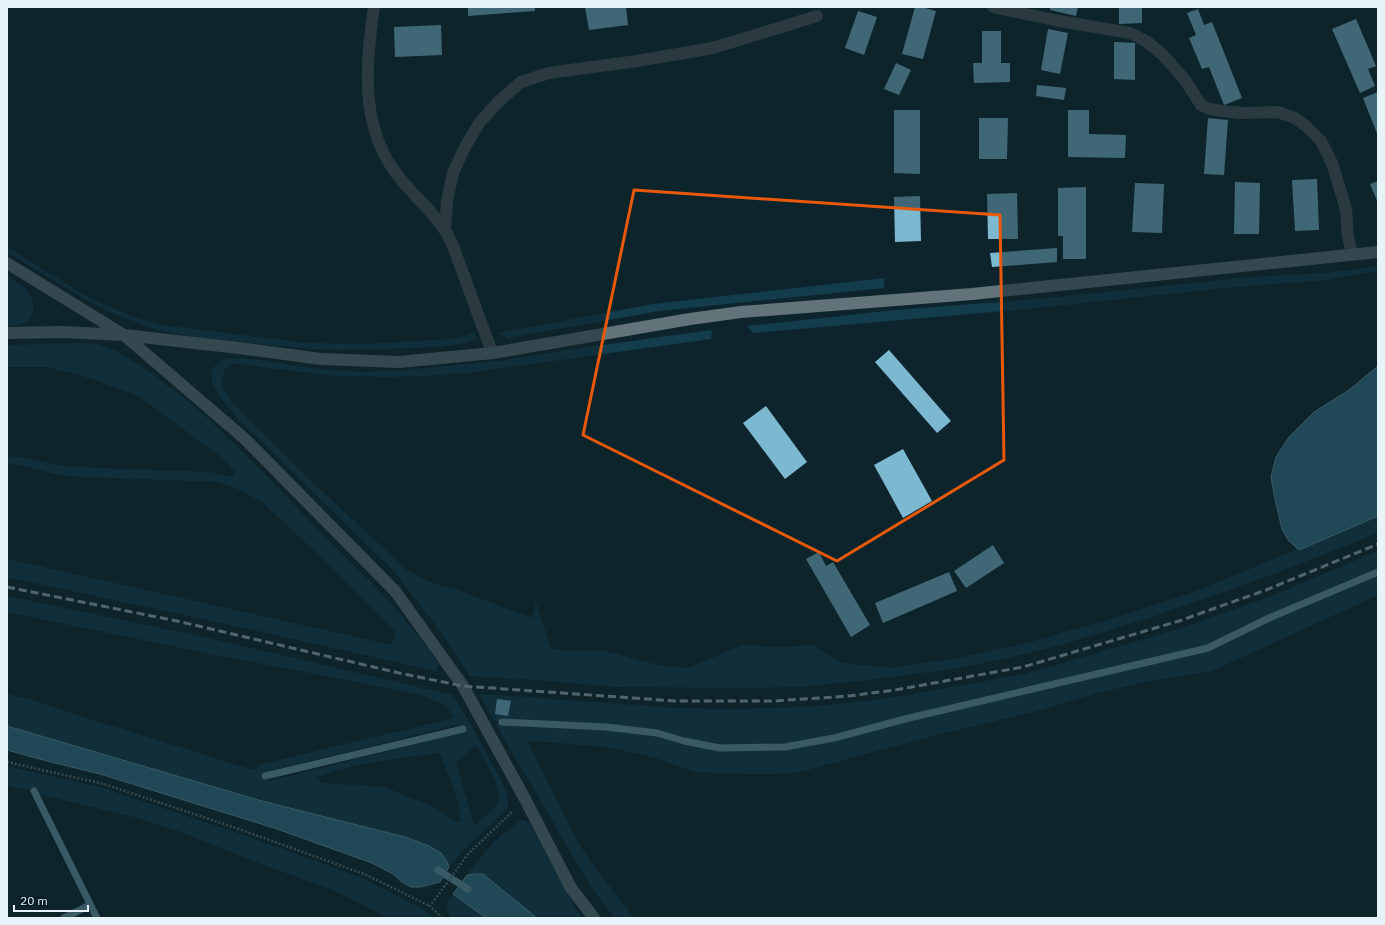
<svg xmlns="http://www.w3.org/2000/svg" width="1385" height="925" font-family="'IBM Plex Sans',sans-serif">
	<rect width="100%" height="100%" fill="#0e242c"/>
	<path fill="#133c4c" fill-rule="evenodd" d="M7 247 68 285 96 301 134 317 162 325 306 343 365 344 450 339 469 335 475 332 476 339 466 343 438 347 358 350 310 349 193 337 157 330 110 312 88 301 7 252Z
		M1378 266V271L1326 280 1224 288 1028 309 753 333 747 326 895 310 1038 299 1251 277 1326 273Z
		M7 276C14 280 22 285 27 291 35 300 37 315 26 322 20 325 13 326 7 326Z
		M884 278V288L659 311 508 338 498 333 653 304Z
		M712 330 711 339 467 373 424 376 387 377 341 376 292 371 232 363 224 370 222 380 223 388 233 403 310 480 408 571 430 582 455 589 532 618 535 608 533 594 551 648 567 651 600 650 618 654 637 660 664 666 688 668 742 645 781 647 812 645 842 663 892 668 958 658 1027 643 1118 617 1194 592 1378 516V533L1274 574 1152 617 1061 645 1004 659 952 669 861 681 797 687 741 688 614 687 536 680 470 676 440 631 393 570 239 420 219 396 212 382 211 372 215 366 222 360 231 358 260 360 325 370 364 372 404 370 499 361 595 346Z
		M82 343 98 345 116 351 144 368 197 408 268 477 320 532 373 584 402 616 430 651 439 665 436 671 231 625 7 577V559L392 645 395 632 341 576 261 501 238 489 217 482 64 476 19 465 7 464V456L23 458 65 466 99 468 210 472 233 477 234 471 225 460 137 395 83 376 48 367H7V345Z
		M1378 551V571L1269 617 1207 647 909 717 833 737 785 746 720 747 685 740 658 732 606 726 494 721 479 694 675 708 732 709 807 707 850 703 896 697 1025 674 1182 628 1269 597Z
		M1378 573V595L1212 671 1141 683 1097 693 1034 712 948 732 799 772 780 774H746L695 772 653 757 606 747 535 741 528 742 577 841 591 862 634 918H614L592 888 496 725 502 723 606 728 657 734 684 742 720 749 786 748 834 739 909 719 1014 695 1178 655 1208 649 1269 619Z
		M7 596 199 636 453 695 471 725 507 791 508 808 463 850 449 867 446 860 441 853 429 846 405 837 262 801 7 726V694L29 699 61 710 253 770 262 764 454 718 447 707 441 703 424 696 388 688 211 654 7 612ZM460 724 464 732 270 781 261 777 265 772ZM476 745C483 758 504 789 497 803 493 812 482 818 474 825L456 762ZM440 753C448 775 459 797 461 821L457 823 436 808 384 787 322 783 315 778C352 763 400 758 440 753Z
		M7 766 103 788 232 831 363 878 426 911 433 918H387L371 909 335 891 256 862 178 831 134 817 38 794 36 790 15 788 7 785Z
		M522 820 529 822 581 918H537L483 875 474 874 467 875C484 853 498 835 522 820Z
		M453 894 486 918H451L447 910 446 905Z"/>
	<path fill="#39738b" stroke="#6d9aac" d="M1378 366V516L1299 550 1288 540 1282 529 1275 499 1271 477 1276 457 1289 437 1314 412 1349 390Z
		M7 726 262 801 405 837 429 846 441 853 446 860 449 867 440 882 421 887H411L402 882 393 874 372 863 274 828 100 774 43 760 7 750Z
		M474 874H483L537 918H486L453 894 467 875Z"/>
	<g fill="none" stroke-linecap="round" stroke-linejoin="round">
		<path stroke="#6d9aac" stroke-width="7" d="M502 722 606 727 657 733 684 741 720 748 785 747 834 738 909 718 1208 648 1269 618 1378 572
			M265 776 463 729
			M34 791 97 918
			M438 870 468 889
			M64 918 90 905"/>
	</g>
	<path fill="#7db8d1" d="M468 7H535V11L468 16Z
		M585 7H626L628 25 589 30Z
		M915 7H922L936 11 923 59 902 54Z
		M1050 7H1078L1076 16 1050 10Z
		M1119 7H1142V23L1119 24Z
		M1198 9 1204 25 1212 22 1242 98 1224 105 1209 67 1202 69 1189 38 1196 35 1187 13Z
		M858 11 877 17 864 55 845 48Z
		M1356 19 1376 66 1368 69 1375 86 1360 93 1332 29Z
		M441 25 442 55 395 57 394 27Z
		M1048 29 1068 33 1060 74 1041 70Z
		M982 31H1001V63H1010V82L974 83 973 63H982Z
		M1114 42 1135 43V80L1114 79Z
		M896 63 911 70 899 95 884 89Z
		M1037 85 1066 88 1064 100 1036 96Z
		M1378 92V136L1363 98Z
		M894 110H920V174L894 173Z
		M1068 110H1089V134L1126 135 1125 158 1068 157Z
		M979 118H1008L1007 159H979Z
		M1208 118 1228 120 1224 175 1204 174Z
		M1317 179 1319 230 1295 231 1292 180Z
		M1378 181V203L1370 184Z
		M1235 182 1260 183 1259 234H1234Z
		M1135 183 1164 184 1162 233 1132 232Z
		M1086 187V259H1063V236H1058V188Z
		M1017 193 1018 239H988L987 194Z
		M920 196 921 241 895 242 894 197Z
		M1057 248V262L992 267 990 253Z
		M889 350 951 421 937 433 875 362Z
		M766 406 807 462 785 479 743 423Z
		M903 449 932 501 903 518 874 465Z
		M993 545 1004 563 966 588 954 571Z
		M819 552 826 566 833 562 870 625 851 637 806 559Z
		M949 572 957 591 883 623 875 603Z
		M497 699 511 701 508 716 495 714Z"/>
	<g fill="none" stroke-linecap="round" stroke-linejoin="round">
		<path stroke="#64767d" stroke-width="2.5" stroke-dasharray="2 2" stroke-linecap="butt" d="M7 762 104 784 233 827 364 874 430 906
			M442 918 430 906 468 854 512 812"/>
		<path stroke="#4c555a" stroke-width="12" d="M374 7C366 60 360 122 393 169 408 191 429 207 444 229 452 240 456 255 461 268 472 296 481 325 493 353
			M993 7 1054 20 1130 33 1146 41 1162 54 1185 80 1201 105 1210 109 1222 111 1242 113 1278 112 1295 118 1306 126 1321 141 1332 163 1346 209 1348 236 1352 255
			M445 230 447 201 453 173 465 147 480 122 498 102 521 82 549 73 637 61 713 48 817 16"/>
		<path stroke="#63737a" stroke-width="12" d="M7 263 124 335 245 439 395 591 463 686 525 799 571 888 594 918
			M7 333 63 332 124 335 239 348 321 359 399 362 493 353 690 319 741 312 972 294 1378 252"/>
		<path stroke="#a2b3b9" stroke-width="3" stroke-dasharray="8 4" stroke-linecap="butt" d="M7 587 177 621 399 673 463 686 675 701H774L849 696 895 690 1023 667 1179 621 1266 590 1378 544"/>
	</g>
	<path d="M0 0H1385V925H0ZM634 190 1000 215 1004 460 837 561 583 435Z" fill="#0e242c" fill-opacity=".55" fill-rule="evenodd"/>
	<path fill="none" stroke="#e8590c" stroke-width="3" stroke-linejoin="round" d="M634 190 1000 215 1004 460 837 561 583 435Z"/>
	<rect width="1385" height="925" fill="none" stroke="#e6f4f9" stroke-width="16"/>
	<path d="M14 905v6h74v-6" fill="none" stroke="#e6f4f9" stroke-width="2"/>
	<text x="20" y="905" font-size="12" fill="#e6f4f9" stroke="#051a23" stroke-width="3" paint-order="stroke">20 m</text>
</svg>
